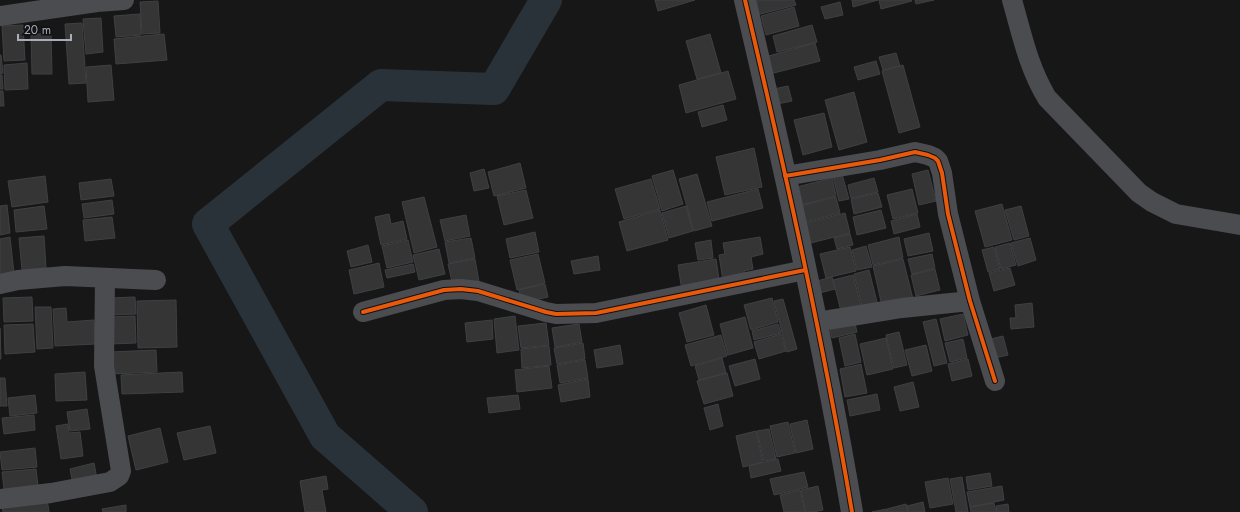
<svg xmlns="http://www.w3.org/2000/svg" width="1240" height="512" font-family="Jost,sans-serif">
	<rect width="100%" height="100%" fill="#171717"/>
	<g fill="none" stroke-linecap="round" stroke-linejoin="round">
		<path stroke="#2a3239" stroke-width="32" d="M412 512 325 436 208 224 381 85 494 89 546 0"/>
	</g>
	<path fill="#353536" stroke="#3f4043" d="M655 0H695L658 11Z
		M757 0H794L796 5 757 15 753 1Z
		M852 0H878L853 7Z
		M879 0H911L912 1 881 9Z
		M915 0H934L916 4Z
		M158 1 160 33 142 34 140 2Z
		M840 2 843 15 825 19 821 7Z
		M794 7 799 26 766 35 761 16Z
		M140 14 141 35 116 37 114 16Z
		M101 18 103 52 86 54 83 19Z
		M82 23 86 83 69 84 65 24Z
		M23 25 25 60 4 61 2 26Z
		M812 25 817 42 777 52 773 36Z
		M31 34H51L52 74H32Z
		M164 34 167 60 116 64 114 39Z
		M710 34 721 73 697 79 686 41Z
		M815 43 820 61 770 74 765 57Z
		M896 53 900 66 883 70 879 57Z
		M0 55H1L3 73 0 74Z
		M876 61 880 74 858 80 854 67Z
		M27 63 28 89 5 90 4 65Z
		M111 65 114 100 88 102 86 67Z
		M903 65 920 127 899 133 882 71Z
		M728 71 736 99 686 113 679 85Z
		M0 75H2L3 89H0Z
		M788 86 792 101 777 104 774 89Z
		M0 91H3L4 106H0Z
		M854 92 867 142 839 150 825 100Z
		M723 105 727 120 702 127 698 112Z
		M824 113 832 147 803 155 794 120Z
		M754 148 762 187 725 195 716 157Z
		M520 163 526 188 494 196 488 172Z
		M484 169 489 188 474 191 470 173Z
		M673 170 683 204 662 211 652 176Z
		M928 170 936 201 919 205 912 174Z
		M697 174 712 226 694 231 679 179Z
		M842 174 849 199 839 201 833 176Z
		M45 176 48 202 12 207 8 181Z
		M832 178 836 196 797 206 793 188Z
		M874 178 878 192 851 198 848 185Z
		M111 179 114 196 81 200 79 183Z
		M651 179 660 209 624 219 615 189Z
		M758 189 763 208 712 221 707 202Z
		M912 189 918 213 893 219 887 195Z
		M526 190 533 218 504 225 497 196Z
		M878 193 882 207 854 214 851 199Z
		M424 197 437 247 414 253 402 202Z
		M836 197 840 213 805 222 800 206Z
		M112 200 114 214 84 218 82 204Z
		M1002 204 1012 240 985 247 975 211Z
		M7 205 10 233 0 235V206Z
		M44 206 47 229 16 232 14 210Z
		M686 206 693 231 669 238 662 213Z
		M1021 206 1029 236 1014 240 1005 210Z
		M660 210 668 240 627 251 619 222Z
		M881 210 886 228 857 235 853 217Z
		M845 213 850 233 807 244 802 224Z
		M389 214 391 224 403 221 407 239 381 245 375 217Z
		M917 214 920 227 894 234 891 221Z
		M466 215 470 236 445 241 440 220Z
		M112 217 115 238 85 241 83 220Z
		M535 232 539 252 510 258 506 239Z
		M929 233 933 251 908 256 904 239Z
		M850 234 853 245 837 249 834 238Z
		M44 236 46 268 22 270 19 238Z
		M10 237 14 273 0 275V239Z
		M760 237 763 254 751 257 753 269 744 271 745 277 723 281 719 255 725 254 723 243Z
		M899 237 903 258 873 265 868 245Z
		M471 238 475 258 449 263 445 242Z
		M1030 238 1036 260 1018 266 1011 243Z
		M408 240 413 262 387 268 382 246Z
		M711 240 713 258 698 260 695 243Z
		M1010 243 1016 265 1001 269 995 247Z
		M368 245 372 262 351 267 347 251Z
		M866 246 872 267 857 270 852 250Z
		M850 247 856 271 826 278 820 254Z
		M994 247 1000 269 988 272 982 250Z
		M439 249 445 274 419 280 413 255Z
		M538 254 545 283 517 290 510 260Z
		M932 254 935 268 912 274 908 259Z
		M598 256 600 270 574 274 571 261Z
		M475 259 479 282 453 286 448 264Z
		M716 259 720 286 682 291 678 265Z
		M903 259 913 299 882 306 873 266Z
		M379 263 384 287 354 294 349 270Z
		M413 264 415 272 387 278 385 270Z
		M1010 268 1015 285 994 291 989 273Z
		M935 269 940 290 916 296 911 275Z
		M869 270 878 306 863 309 854 274Z
		M853 275 862 310 842 315 833 280Z
		M832 277 835 289 816 294 813 282Z
		M545 284 548 297 522 303 519 290Z
		M32 297 33 321 4 322 3 298Z
		M135 297 136 314 110 315 109 298Z
		M772 298 778 322 751 330 744 305Z
		M783 299 797 349 787 352 774 301Z
		M176 300 177 347 138 348 137 301Z
		M1032 303 1034 327 1011 329 1010 318H1016L1015 305Z
		M706 305 714 335 687 342 679 313Z
		M35 307H51L53 348 37 349Z
		M66 308 67 322 94 320 95 344 55 346 53 309Z
		M963 314 968 335 945 341 940 319Z
		M135 316 136 343 110 344 109 317Z
		M515 316 519 350 497 353 494 319Z
		M745 317 753 348 728 355 720 324Z
		M854 319 857 332 832 338 829 325Z
		M936 319 947 363 934 366 923 322Z
		M492 320 493 339 467 342 465 323Z
		M546 323 549 345 521 348 518 326Z
		M33 324 35 352 5 354 4 325Z
		M579 324 582 342 555 347 552 328Z
		M778 324 781 333 754 340 752 331Z
		M0 328 1 359H0Z
		M899 332 907 365 894 368 886 335Z
		M781 334 786 351 759 359 754 342Z
		M855 334 861 362 845 366 839 338Z
		M721 335 727 356 691 366 685 345Z
		M1003 336 1008 355 995 358 991 339Z
		M886 338 893 369 867 375 860 344Z
		M963 339 967 358 950 362 945 343Z
		M583 343 585 359 557 364 554 348Z
		M620 345 623 364 597 368 594 350Z
		M926 345 932 371 912 376 905 350Z
		M549 346 551 365 522 368 521 349Z
		M156 350 157 372 111 374 110 352Z
		M722 358 726 373 699 380 695 366Z
		M755 359 760 379 735 386 729 366Z
		M968 359 972 376 952 381 948 364Z
		M585 360 588 378 560 383 557 365Z
		M861 364 867 393 845 397 840 369Z
		M549 366 552 388 517 392 515 370Z
		M85 372 87 400 56 401 55 374Z
		M182 372 183 392 122 394 121 375Z
		M727 373 733 396 704 404 697 381Z
		M0 378H5L7 406H0Z
		M588 379 590 397 561 402 558 385Z
		M913 382 919 407 900 411 894 387Z
		M877 394 880 410 850 416 847 400Z
		M35 395 37 413 10 416 8 398Z
		M518 395 520 409 489 413 487 398Z
		M718 404 723 426 710 430 704 408Z
		M87 409 90 429 70 431 67 412Z
		M34 415 35 430 4 434 2 418Z
		M807 420 813 449 796 453 790 424Z
		M788 422 795 453 777 457 770 426Z
		M68 424 69 433 80 432 83 456 61 459 56 426Z
		M210 426 216 453 184 460 177 433Z
		M160 428 168 462 136 470 128 436Z
		M769 429 776 459 764 461 757 431Z
		M756 431 763 462 743 467 736 436Z
		M35 448 37 467 2 470 0 452Z
		M778 459 781 471 751 478 749 466Z
		M94 463 97 479 73 484 70 469Z
		M36 469 38 486 4 489 2 472Z
		M804 472 808 487 774 495 770 479Z
		M990 473 992 486 968 490 966 477Z
		M326 476 328 489 322 490 326 512H305L300 481Z
		M962 477 968 512H956L950 479Z
		M948 478 953 504 930 508 925 482Z
		M818 486 823 510 813 512H806L801 490Z
		M1002 486 1004 500 970 507 967 492Z
		M800 490 805 512H784L780 495Z
		M47 498 49 512H3L2 505Z
		M923 502 925 512H909L907 506Z
		M994 503 996 512H971L970 507Z
		M906 504 908 512H888L887 509Z
		M1008 504 1009 512H997L996 506Z
		M126 505V512H103L102 509Z
		M886 509 887 512H872Z"/>
	<g fill="none" stroke-linecap="round" stroke-linejoin="round">
		<path stroke="#4b4c50" stroke-width="20" d="M1012 0C1022 35 1028 66 1047 98L1139 193 1152 202 1176 214 1240 225
			M0 16 97 2 124 0
			M785 176 880 160 915 152 928 155 935 158 938 161 942 173 948 214 970 301 995 381
			M0 284 18 280 65 276 156 280
			M363 312 444 290 461 289 478 291 546 312 556 314 596 313 805 270
			M816 322 902 308 970 301
			M0 499 51 493 110 482 119 476 121 471 104 366 105 278"/>
		<path stroke="#4b4c50" stroke-width="22" d="M745 0C785 170 823 340 852 512"/>
		<defs>
			<path id="cycleway" d="M745 0C785 170 823 340 852 512
				M785 176 880 160 915 152 928 155 935 158 938 161 942 173 948 214 970 301 995 381
				M363 312 444 290 461 289 478 291 546 312 556 314 596 313 805 270"/>
		</defs>
		<use href="#cycleway" stroke="#111113" stroke-width="6"/>
		<use href="#cycleway" stroke="#e8590c" stroke-width="4"/>
	</g>
	<path d="M18 34v6h53v-6" fill="none" stroke="#a8adb8" stroke-width="2"/>
	<text x="24" y="34" font-size="12" fill="#a8adb8" stroke="#111113" stroke-width="3" paint-order="stroke">20 m</text>
</svg>
